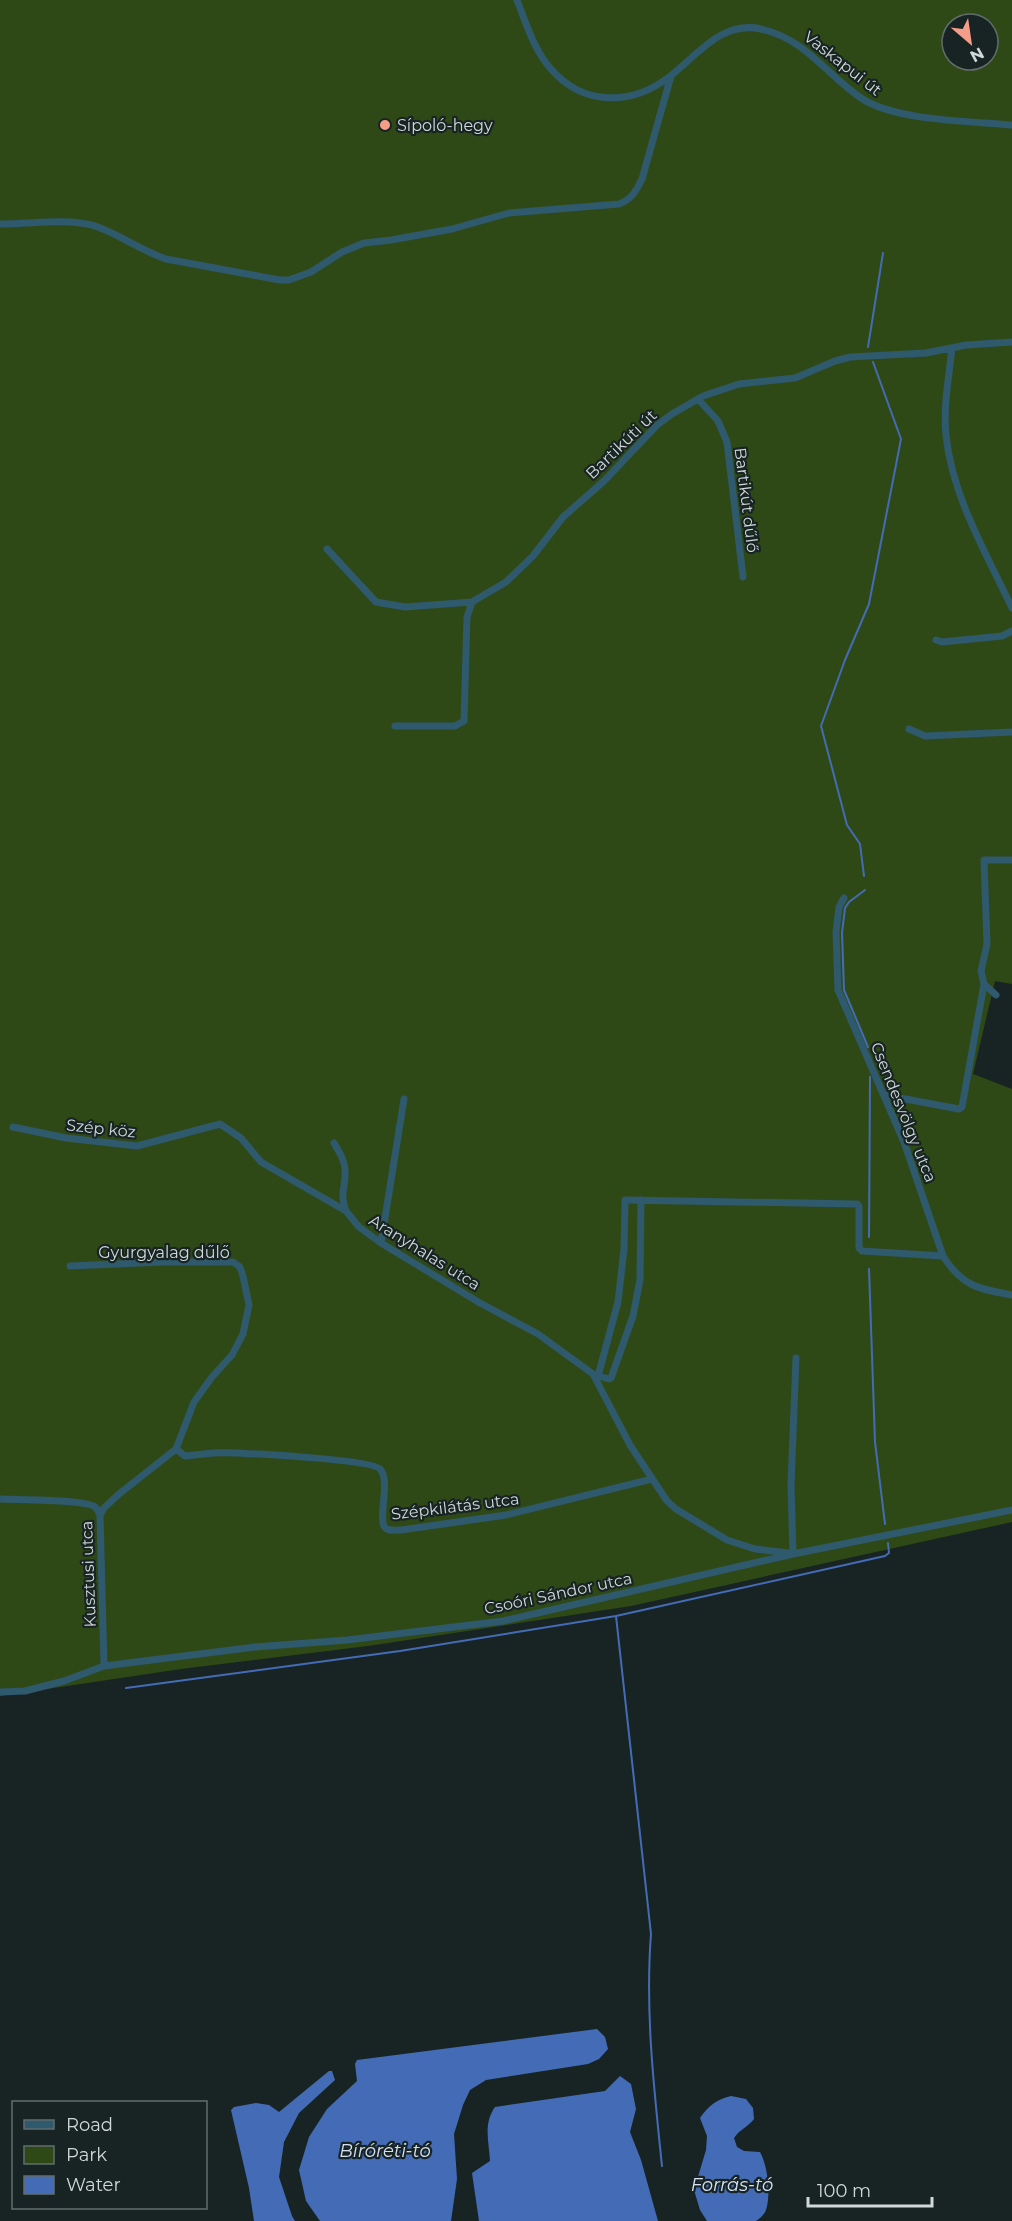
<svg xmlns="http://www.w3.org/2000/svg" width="1012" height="2221" font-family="Montserrat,sans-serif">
	<rect width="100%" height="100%" fill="#182424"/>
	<path fill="#2f4916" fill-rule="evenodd" d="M0 0H1012V984L995 981 973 1074 1012 1089V1522L631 1606 368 1646 181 1669 0 1696ZM952 24H988V60H952Z"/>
	<path fill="#446cb6" d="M597 2029 605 2037 608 2049 599 2059 588 2064 486 2080 470 2090 463 2105 454 2134 457 2179 451 2221H320L306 2201 299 2170 309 2137 327 2109 357 2081 355 2064 357 2060Z
		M329 2071H332L335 2080 299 2113 284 2142 279 2177 292 2216 295 2221H254L249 2188 231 2110 234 2107 256 2103 269 2105 279 2112Z
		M620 2076 631 2084 636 2109 630 2132 641 2160 658 2221H479L472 2173 490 2161C489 2141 483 2124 495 2107L605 2091Z
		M731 2096 746 2099 753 2108 754 2119C748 2127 740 2129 734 2138L737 2147 744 2151 760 2152C768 2167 771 2194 766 2210 764 2215 760 2218 756 2221H707L700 2210 694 2190 706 2150 707 2136 700 2118C709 2105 716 2100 731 2096Z"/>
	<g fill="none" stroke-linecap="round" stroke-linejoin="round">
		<path stroke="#446cb6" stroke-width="2" d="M868 347 883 253
			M864 876 860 844 847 825 821 726 845 660 869 604 901 439 873 362
			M865 890 849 902 845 908 842 933 844 990 868 1047
			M869 1237 870 1077
			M869 1269 875 1442 885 1524
			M616 1616 651 1934C645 2011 654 2089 662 2166
			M126 1688 400 1651 616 1616 885 1556 889 1553 888 1543"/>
		<path stroke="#2f596c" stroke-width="7" d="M517 0C526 23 534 50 551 69 583 106 631 106 669 77 697 56 721 20 761 29 804 38 827 75 861 98 895 121 970 121 1012 125
			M0 224C29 224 71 217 98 227 122 236 142 251 166 259L280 280H289L311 272 342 252 364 243 391 240 452 229 509 213 619 204C632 199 636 191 642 179L671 76
			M952 348C949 377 943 406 946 435 952 496 986 553 1012 608
			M698 399 718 421 727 442 743 577
			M327 549 376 602 405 607 472 602
			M936 640 942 642 1002 636 1012 631
			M395 726H455L464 721 467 617 472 602 506 582 533 556 563 517 604 481 657 425 672 414 703 396 739 384 795 378 835 361 850 357 926 353 966 345 1012 342
			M909 729 925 736 1012 732
			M844 898 839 907 836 932 838 990 904 1142 943 1256C962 1286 978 1289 1012 1295
			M996 995 984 984 981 971 987 944 984 860H1012
			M884 1095 959 1109 962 1107 984 984
			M13 1127 66 1138 137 1146 220 1124 241 1138 261 1162 346 1211 359 1227 381 1243 480 1303 538 1334 593 1374 630 1445 667 1501 676 1509 727 1540 755 1549 788 1553
			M334 1143C339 1152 345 1160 345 1171 346 1189 339 1191 346 1211
			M381 1243 404 1099
			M70 1266 163 1262H233L240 1267 243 1276 249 1305 243 1334 232 1355 212 1377 194 1402 176 1449 119 1494 104 1508 100 1515
			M596 1375 609 1379 611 1378 633 1316 640 1280 641 1200
			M598 1376 618 1302 624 1249 625 1200 857 1204 859 1206V1248L862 1251 943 1256
			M176 1449 185 1456C194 1455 203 1454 213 1453 233 1452 371 1459 380 1469 392 1481 375 1525 387 1529 391 1531 397 1530 401 1530L506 1515 652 1479
			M0 1499C16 1500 86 1499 95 1507 98 1509 99 1512 100 1515L104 1666
			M793 1554 791 1485 796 1358
			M0 1692 25 1691 64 1681 104 1666 255 1647 347 1640 503 1621 793 1554 1012 1510"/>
	</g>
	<circle fill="#f49e89" stroke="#182424" stroke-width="2" cx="385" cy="125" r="6"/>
	<g text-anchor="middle" stroke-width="4.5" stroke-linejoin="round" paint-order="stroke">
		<g font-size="16" fill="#d0d8d8" stroke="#182424">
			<text transform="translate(843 63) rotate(38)" y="6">Vaskapui út</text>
			<text transform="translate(621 444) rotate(-44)" y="6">Bartikúti út</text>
			<text transform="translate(747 500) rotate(83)" y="6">Bartikút dűlő</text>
			<text transform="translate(904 1112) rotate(68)" y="6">Csendesvölgy utca</text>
			<text transform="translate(101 1128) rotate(6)" y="6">Szép köz</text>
			<text x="164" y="1258">Gyurgyalag dűlő</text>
			<text transform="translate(425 1252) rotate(32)" y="6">Aranyhalas utca</text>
			<text transform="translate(455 1506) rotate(-7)" y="6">Szépkilátás utca</text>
			<text transform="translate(88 1574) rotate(-92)" y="6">Kusztusi utca</text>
			<text transform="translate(558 1593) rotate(-12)" y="6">Csoóri Sándor utca</text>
		</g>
		<g font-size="16" fill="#d0d8d8" stroke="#182424" text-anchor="start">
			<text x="397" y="131">Sípoló-hegy</text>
		</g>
		<g font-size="18" font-style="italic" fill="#d4e0f5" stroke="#182424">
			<text x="385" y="2157">Bíróréti-tó</text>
			<text x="732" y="2191">Forrás-tó</text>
		</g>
	</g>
	<rect x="12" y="2101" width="195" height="108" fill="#182424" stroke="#626c6c" stroke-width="1.5"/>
	<rect x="24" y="2120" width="30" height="9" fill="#2f596c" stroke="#626c6c" stroke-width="1.5"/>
	<text x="66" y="2131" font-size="18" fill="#d0d8d8">Road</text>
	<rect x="24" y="2146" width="30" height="18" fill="#2f4916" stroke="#626c6c" stroke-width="1.5"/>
	<text x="66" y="2161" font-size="18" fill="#d0d8d8">Park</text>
	<rect x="24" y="2176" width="30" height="18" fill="#446cb6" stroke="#626c6c" stroke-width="1.5"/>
	<text x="66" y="2191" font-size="18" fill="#d0d8d8">Water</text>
	<g transform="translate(970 42) rotate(151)"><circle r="28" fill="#182424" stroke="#626c6c" stroke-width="1.5"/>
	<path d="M0-4.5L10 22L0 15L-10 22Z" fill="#f49e89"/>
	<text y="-9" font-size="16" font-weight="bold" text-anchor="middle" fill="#d0d8d8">N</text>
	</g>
	<path d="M808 2197v9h124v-9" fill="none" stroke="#d0d8d8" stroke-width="3"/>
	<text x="817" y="2197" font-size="18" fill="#d0d8d8" stroke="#182424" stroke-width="4.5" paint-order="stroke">100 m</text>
</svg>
